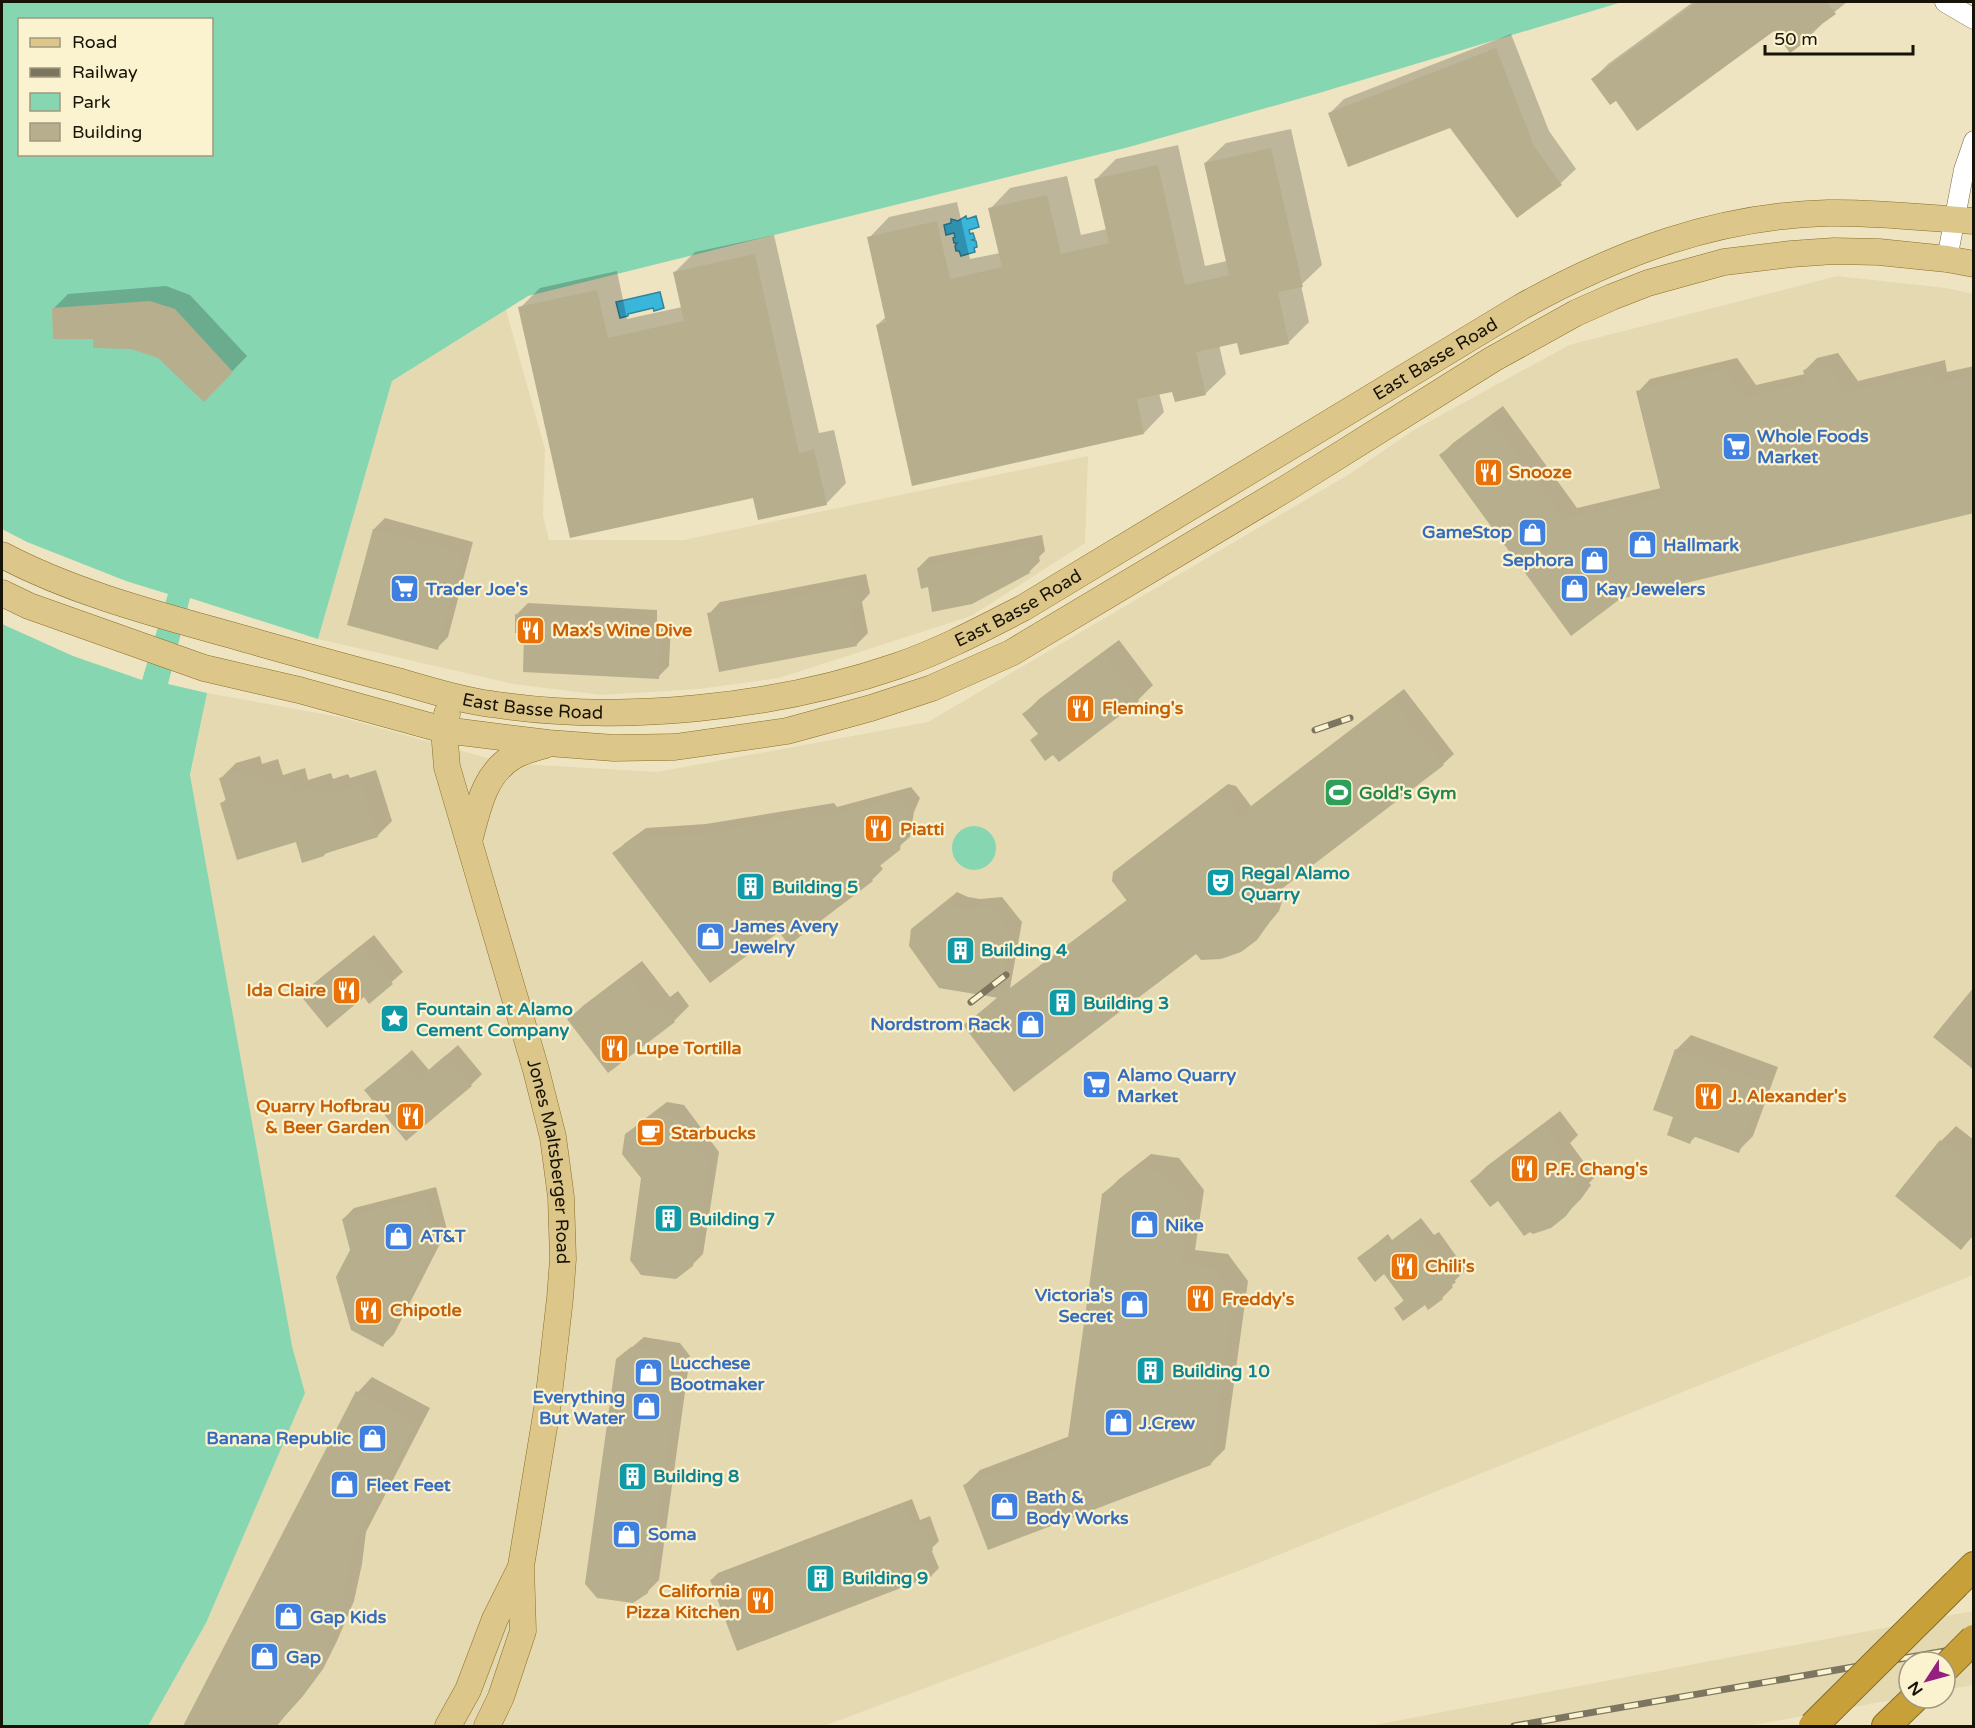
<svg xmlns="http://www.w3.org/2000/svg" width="1975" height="1728" font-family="'Varela Round',sans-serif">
	<rect width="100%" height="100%" fill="#eee4c2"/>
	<path fill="#e5d9b1" d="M1837 276 1946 288 1973 294V1275L1246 1568 824 1726H148L206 1623 305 1393 166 895 207 693 340 717 505 763 657 772 928 722 1348 475 1412 431 1569 345Z
		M506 310 545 449 543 516 549 540H684L1088 456 1085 543 971 616 779 678 699 689 601 695 513 684 318 639 392 381Z
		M1973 1611V1685L1945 1690V1662H1909V1697L1748 1726H1369Z"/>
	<path fill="#86d6b2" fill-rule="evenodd" d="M2 2H1622L1319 93 1129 147 528 296 392 381 318 639 190 598 168 684 207 693 190 775 292 1346 305 1393 206 1623 148 1726H2V624L73 656 142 680 168 594 126 581 27 542 2 529ZM20 20H212V154H20Z
		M952 848a22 22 0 1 1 44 0a22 22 0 1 1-44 0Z"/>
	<path fill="#3bb6db" stroke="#30859b" stroke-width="1.5" d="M966 216 967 219 976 216 979 227 969 230 970 234 973 233 975 239 972 240 976 241 977 247 974 248 975 252 961 256 959 251H956L955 246 957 243H954L953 238 955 237 954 233 946 235 944 225 951 223V219L958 221Z
		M660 292 664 308 654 311 653 308 628 314V316L620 318 616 302Z"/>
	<path fill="#0003" d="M1693 2H1847L1821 23 1822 24 1807 39 1774 28 1616 99 1593 79 1608 64Z
		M1511 34 1549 131 1576 169 1561 183 1451 126 1329 114 1344 99Z
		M1291 129 1322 265 1301 285 1309 322 1289 342 1238 341 1219 345 1226 374 1205 394 1173 390 1159 393 1164 412 1144 433 877 325 887 316 869 238 889 217 957 202 970 259 1000 253 990 209 1010 188 1067 176 1081 235 1107 229 1096 179 1116 159 1178 145 1205 266 1227 261 1205 163 1226 143Z
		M774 235 819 433 834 430 846 483 826 504 754 496 520 308 540 288 617 271 627 319 682 307 675 272 695 252Z
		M166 286 190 295 247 356 219 385 158 356 95 338 53 309 68 294Z
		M1838 353 1858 381 1945 360 1947 372 1974 366V512L1619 598 1441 455 1453 443 1503 406 1577 508 1661 488 1638 392 1650 379 1737 358 1756 385 1805 374 1804 371 1817 358Z
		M385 518 473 542 448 637 437 648 349 624 374 529Z
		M1042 535 1045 551 1039 557 1040 561 1029 572 929 585 918 568 929 557Z
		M866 574 870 593 862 602 868 633 857 644 720 671 709 614 720 602Z
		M528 603 657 610V623L671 624 669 666 658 677 526 632 517 614Z
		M1119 640 1153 685 1138 700 1039 733 1024 714 1039 699Z
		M1404 689 1454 754 1443 764 1281 887 1285 892 1279 911 1256 939 1196 952 965 1025 999 996 912 929 957 892 968 897 980 899 1002 897 1022 922 1010 988 1127 900 1114 873 1126 862 1228 784 1236 786 1251 806Z
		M260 756 262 764 278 759 283 775 305 768 308 780 331 773 333 779 348 774 350 778 376 770 392 821 377 836 328 851 324 855 221 804 227 798 221 778 236 763Z
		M911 787 920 798 914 812 910 837 879 864 883 869 872 880 780 930 614 854 625 843 646 828 706 824 834 803 837 807Z
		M374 935 403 972 370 1001 364 995 313 984Z
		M642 961 670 997 678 991 689 1006 674 1021 608 1071 569 1019 584 1005Z
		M1691 1035 1778 1067 1753 1136 1738 1151 1696 1136 1690 1142 1675 1116 1676 1050Z
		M458 1045 482 1074 471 1085 366 1090 412 1050 429 1070Z
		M667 1102 684 1105 719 1152 703 1254 692 1265 643 1178 626 1135 638 1124Z
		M1560 1111 1578 1135 1570 1143 1595 1177 1589 1183 1591 1185 1581 1199 1565 1215 1498 1199 1472 1181 1487 1166Z
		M1956 1126 1974 1140V1235L1961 1248 1897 1196 1941 1141Z
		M1151 1154 1179 1158 1204 1190 1195 1250 1228 1254 1248 1281 1225 1449 1210 1464 965 1485 980 1470 1070 1436 1104 1194 1119 1179Z
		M436 1187 447 1230 394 1334 383 1345 343 1219 354 1208Z
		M1421 1218 1434 1235 1439 1232 1466 1270 1451 1284 1453 1287 1442 1298 1396 1308 1404 1300 1385 1272 1359 1258 1388 1234 1392 1240Z
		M644 1337 680 1343 690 1356 659 1580 647 1592 618 1359Z
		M372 1377 430 1408 366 1532 362 1564 354 1601 337 1641 323 1669 303 1696 276 1726H184L358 1392Z
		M912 1499 920 1520 930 1516 939 1541 931 1549 939 1568 932 1575 711 1580 718 1573Z"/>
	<path fill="#b7ae8e" d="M1697 2H1827L1836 14 1805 36 1808 40 1790 53 1774 31 1637 131 1616 101 1610 105 1591 79Z
		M1496 48 1534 146 1562 185 1517 218 1450 128 1348 167 1328 113Z
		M1271 148 1303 287 1278 292 1289 344 1240 355 1237 343 1196 352 1206 395 1175 402 1172 392 1137 399 1144 434 912 486 876 325 886 322 867 237 937 221 950 279 1002 267 988 208 1047 195 1061 254 1109 243 1094 179 1158 165 1185 285 1229 275 1204 163Z
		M755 254 799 453 814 449 827 505 758 520 753 498 570 538 518 307 597 290 608 338 684 321 673 272Z
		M150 301 175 309 233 372 204 402 158 358 131 349 93 348V339H53L52 308Z
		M1826 365 1845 392 1933 372 1935 384 1974 375V513L1620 599 1571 636 1439 455 1490 417 1564 519 1662 496 1636 391 1724 369 1744 397 1806 382 1803 370Z
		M373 529 463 553 438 650 347 625Z
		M1032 545 1035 563 1027 565 1030 573 972 604 932 612 928 587 921 589 917 568Z
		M856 585 860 606 850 608 857 646 719 672 707 613Z
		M515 614 647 620V633L661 634 659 679 523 672 524 633H515Z
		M1104 653 1139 701 1059 762 1053 755 1045 761 1030 740 1038 734 1022 714Z
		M1392 699 1444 765 1271 897 1275 904 1269 923 1257 940 1241 952 1221 959 1201 960 1196 954 1014 1092 963 1025 999 998 939 988 909 946 911 929 945 902 956 907 968 909 991 907 1012 934 1000 996 1127 901 1112 881 1113 872 1216 794 1225 796 1239 816Z
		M245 770 247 778 263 773 268 788 290 782 293 794 316 787 318 793 333 788 335 792 361 784 378 837 324 854V856L302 863 296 842 237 860 220 803 226 801 219 778Z
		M899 797 910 810 903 824 900 850 868 875 873 881 789 945 779 932 710 983 612 853 634 838 694 835 823 813 826 817Z
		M362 945 393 984 369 1004 364 997 327 1028 300 995Z
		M627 975 654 1011 662 1005 675 1022 608 1073 567 1019Z
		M1974 987V1070L1933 1037Z
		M1675 1049 1764 1082 1739 1153 1693 1136 1690 1144 1667 1135 1673 1117 1653 1110Z
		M446 1055 472 1086 406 1141 364 1090 401 1060 417 1080Z
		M655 1113 673 1115 709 1163 693 1266 676 1279 641 1275 630 1260 641 1178 622 1154 625 1134Z
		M1544 1125 1564 1151 1555 1157 1581 1193 1575 1198 1577 1201 1566 1216 1551 1228 1533 1234 1530 1232 1524 1236 1498 1201 1490 1207 1470 1181Z
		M1940 1140 1974 1167V1234L1961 1250 1895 1196Z
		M1135 1168 1164 1172 1190 1206 1181 1264 1213 1268 1234 1296 1211 1465 988 1550 963 1485 1067 1445 1102 1194Z
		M426 1197 436 1242 383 1347 351 1330 336 1277 350 1250 342 1219Z
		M1410 1228 1422 1245 1427 1242 1456 1282 1440 1294 1443 1299 1428 1310 1425 1305 1403 1321 1394 1308 1404 1301 1384 1274 1375 1282 1357 1258 1376 1244 1380 1249Z
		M631 1347 669 1353 679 1368 648 1593 633 1603 597 1598 585 1584 616 1359Z
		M356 1391 416 1423 352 1548 348 1581 339 1618 323 1658 308 1686 277 1726H183Z
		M905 1505 913 1526 923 1522 933 1550 925 1557 932 1576 737 1651 710 1580Z"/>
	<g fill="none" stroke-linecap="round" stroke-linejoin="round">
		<defs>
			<path id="minor" d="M1945 2 1974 19
				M1947 259 1964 170 1974 141"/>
			<g id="major">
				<path id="s1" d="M2 555C82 597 172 618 259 643 305 656 351 669 398 681 429 690 460 700 491 704 619 724 775 708 897 666 941 651 982 629 1023 608L1521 307C1618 253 1716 216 1828 213 1877 212 1925 218 1974 221"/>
				<path d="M2 593 29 606 204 668 299 690 444 730 548 743 614 748 675 747 787 731 871 708 932 688 1011 653 1287 488 1493 359 1576 313 1612 297 1648 283 1724 262 1791 254 1834 251 1879 252 1947 259 1974 264"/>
				<path id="s2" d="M447 714 444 730 447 767 536 1070 553 1137 561 1197 563 1259 560 1298 548 1403 521 1566 523 1631 501 1697 487 1726"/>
				<path d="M469 841C478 810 483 774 514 756 523 751 535 748 545 745"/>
				<path d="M448 1726 468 1690 495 1619 520 1569"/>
			</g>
			<path id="highway" d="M1956 1584 1974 1566
				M1886 1726 1915 1698"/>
		</defs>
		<use href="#minor" stroke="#71684a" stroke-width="21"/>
		<use href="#major" stroke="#896f28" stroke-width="27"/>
		<use href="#highway" stroke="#896f28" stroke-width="30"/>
		<use href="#minor" stroke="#fff" stroke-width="20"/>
		<use href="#major" stroke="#ddc689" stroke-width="26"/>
		<use href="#highway" stroke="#c7a03a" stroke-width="28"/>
		<defs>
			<path id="rail" d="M1315 730 1350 718
				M971 1002 1006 975
				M1514 1726 1974 1646"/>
		</defs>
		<use href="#rail" stroke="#7c755f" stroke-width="7"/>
		<use href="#rail" stroke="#fbf2cf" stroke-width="4.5" stroke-dasharray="14" stroke-linecap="butt"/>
		<defs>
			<path id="highway-bridge" d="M1945 1668 1974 1639
				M1813 1726 1956 1584"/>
		</defs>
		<use href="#highway-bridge" stroke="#896f28" stroke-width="30" stroke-linecap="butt"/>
		<use href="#highway-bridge" stroke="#c7a03a" stroke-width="28"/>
	</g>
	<defs>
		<symbol id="supermarket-square" viewBox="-11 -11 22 22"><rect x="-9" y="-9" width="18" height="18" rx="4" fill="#3f7fe0" stroke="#fbf2cf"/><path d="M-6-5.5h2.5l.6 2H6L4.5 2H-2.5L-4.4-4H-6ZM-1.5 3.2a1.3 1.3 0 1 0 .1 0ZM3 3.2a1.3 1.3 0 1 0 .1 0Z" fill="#fff"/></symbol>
		<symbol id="restaurant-square" viewBox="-11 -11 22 22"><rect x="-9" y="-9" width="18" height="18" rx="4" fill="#e8710a" stroke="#fbf2cf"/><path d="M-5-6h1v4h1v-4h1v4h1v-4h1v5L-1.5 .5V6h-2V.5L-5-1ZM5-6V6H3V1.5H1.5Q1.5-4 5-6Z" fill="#fff"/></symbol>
		<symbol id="shop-square" viewBox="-11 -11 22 22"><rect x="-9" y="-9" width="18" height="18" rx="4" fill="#3f7fe0" stroke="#fbf2cf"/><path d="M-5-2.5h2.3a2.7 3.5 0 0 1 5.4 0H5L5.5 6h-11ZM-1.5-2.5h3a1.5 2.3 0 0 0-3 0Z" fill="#fff"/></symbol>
		<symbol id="stadium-square" viewBox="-11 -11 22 22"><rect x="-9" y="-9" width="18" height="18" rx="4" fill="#2e9e5b" stroke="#fbf2cf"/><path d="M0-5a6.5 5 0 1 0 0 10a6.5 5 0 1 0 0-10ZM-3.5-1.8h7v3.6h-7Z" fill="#fff"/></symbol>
		<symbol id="theatre-square" viewBox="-11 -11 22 22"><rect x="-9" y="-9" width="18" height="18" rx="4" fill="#0f9aa8" stroke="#fbf2cf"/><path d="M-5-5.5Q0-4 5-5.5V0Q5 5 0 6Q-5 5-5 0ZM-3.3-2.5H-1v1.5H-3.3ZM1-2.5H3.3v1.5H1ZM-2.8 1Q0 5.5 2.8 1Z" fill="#fff"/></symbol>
		<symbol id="building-square" viewBox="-11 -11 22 22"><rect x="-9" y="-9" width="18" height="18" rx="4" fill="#0f9aa8" stroke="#fbf2cf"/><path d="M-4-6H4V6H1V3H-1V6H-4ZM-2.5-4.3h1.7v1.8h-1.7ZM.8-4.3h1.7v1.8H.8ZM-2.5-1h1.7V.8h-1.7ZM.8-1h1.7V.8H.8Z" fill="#fff"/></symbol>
		<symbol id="sight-square" viewBox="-11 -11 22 22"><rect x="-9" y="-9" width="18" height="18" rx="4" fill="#0f9aa8" stroke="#fbf2cf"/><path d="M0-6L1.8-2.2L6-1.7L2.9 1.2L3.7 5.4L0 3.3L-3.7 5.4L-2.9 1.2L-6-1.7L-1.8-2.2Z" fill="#fff"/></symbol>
		<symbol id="cafe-square" viewBox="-11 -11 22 22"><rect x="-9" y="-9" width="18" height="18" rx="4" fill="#e8710a" stroke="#fbf2cf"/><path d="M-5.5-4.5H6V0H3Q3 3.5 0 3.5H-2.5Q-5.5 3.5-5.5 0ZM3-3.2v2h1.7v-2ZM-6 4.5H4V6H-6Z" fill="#fff"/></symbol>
	</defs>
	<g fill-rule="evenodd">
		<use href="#supermarket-square" x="1720" y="430" width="33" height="33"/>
		<use href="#restaurant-square" x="1472" y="456" width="33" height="33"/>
		<use href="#shop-square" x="1516" y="516" width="33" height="33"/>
		<use href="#shop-square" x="1626" y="528" width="33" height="33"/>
		<use href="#shop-square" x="1578" y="544" width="33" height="33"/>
		<use href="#supermarket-square" x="388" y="572" width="33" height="33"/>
		<use href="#shop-square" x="1558" y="572" width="33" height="33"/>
		<use href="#restaurant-square" x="514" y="614" width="33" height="33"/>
		<use href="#restaurant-square" x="1064" y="692" width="33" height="33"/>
		<use href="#stadium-square" x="1322" y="776" width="33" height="33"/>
		<use href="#restaurant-square" x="862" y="812" width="33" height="33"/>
		<use href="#theatre-square" x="1204" y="866" width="33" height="33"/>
		<use href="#building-square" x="734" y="870" width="33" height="33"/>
		<use href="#shop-square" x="694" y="920" width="33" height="33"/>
		<use href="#building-square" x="944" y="934" width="33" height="33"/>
		<use href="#restaurant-square" x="330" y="974" width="33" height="33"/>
		<use href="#building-square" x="1046" y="986" width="33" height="33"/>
		<use href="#sight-square" x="378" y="1002" width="33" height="33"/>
		<use href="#shop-square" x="1014" y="1008" width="33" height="33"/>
		<use href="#restaurant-square" x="598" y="1032" width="33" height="33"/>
		<use href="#supermarket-square" x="1080" y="1068" width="33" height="33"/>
		<use href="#restaurant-square" x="1692" y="1080" width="33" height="33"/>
		<use href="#restaurant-square" x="394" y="1100" width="33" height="33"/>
		<use href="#cafe-square" x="634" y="1116" width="33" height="33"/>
		<use href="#restaurant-square" x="1508" y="1152" width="33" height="33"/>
		<use href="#building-square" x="652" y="1202" width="33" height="33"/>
		<use href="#shop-square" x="1128" y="1208" width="33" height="33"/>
		<use href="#shop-square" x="382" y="1220" width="33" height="33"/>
		<use href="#restaurant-square" x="1388" y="1250" width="33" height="33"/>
		<use href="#restaurant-square" x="1184" y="1282" width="33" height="33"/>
		<use href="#shop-square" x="1118" y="1288" width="33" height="33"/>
		<use href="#restaurant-square" x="352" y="1294" width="33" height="33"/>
		<use href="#building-square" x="1134" y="1354" width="33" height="33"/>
		<use href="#shop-square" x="632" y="1356" width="33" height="33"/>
		<use href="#shop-square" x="630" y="1390" width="33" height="33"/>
		<use href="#shop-square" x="1102" y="1406" width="33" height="33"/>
		<use href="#shop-square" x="356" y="1422" width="33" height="33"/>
		<use href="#building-square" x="616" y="1460" width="33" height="33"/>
		<use href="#shop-square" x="328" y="1468" width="33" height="33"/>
		<use href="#shop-square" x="988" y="1490" width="33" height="33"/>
		<use href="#shop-square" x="610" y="1518" width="33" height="33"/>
		<use href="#building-square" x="804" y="1562" width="33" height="33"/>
		<use href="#restaurant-square" x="744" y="1584" width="33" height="33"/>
		<use href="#shop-square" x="272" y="1600" width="33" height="33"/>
		<use href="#shop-square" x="248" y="1640" width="33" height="33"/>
	</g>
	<g text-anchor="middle" stroke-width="4.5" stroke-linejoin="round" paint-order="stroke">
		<g font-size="18" fill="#171307" stroke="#fbf2cf">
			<text dy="6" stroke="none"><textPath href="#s1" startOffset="1544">East Basse Road</textPath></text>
			<text dy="6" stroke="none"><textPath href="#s1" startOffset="1058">East Basse Road</textPath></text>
			<text dy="6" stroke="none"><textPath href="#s1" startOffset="554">East Basse Road</textPath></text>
			<text dy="6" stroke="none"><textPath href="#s2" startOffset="462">Jones Maltsberger Road</textPath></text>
		</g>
		<g font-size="18" font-weight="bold" fill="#366cbe" stroke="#fbf2cf" text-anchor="start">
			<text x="1757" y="442">Whole Foods<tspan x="1757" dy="21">Market</tspan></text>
			<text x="1512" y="538" text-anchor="end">GameStop</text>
			<text x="1663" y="551">Hallmark</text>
			<text x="1574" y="566" text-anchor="end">Sephora</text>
			<text x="426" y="595">Trader Joe's</text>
			<text x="1596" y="595">Kay Jewelers</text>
			<text x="731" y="932">James Avery<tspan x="731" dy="21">Jewelry</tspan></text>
			<text x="1010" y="1030" text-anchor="end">Nordstrom Rack</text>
			<text x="1117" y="1081">Alamo Quarry<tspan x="1117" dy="21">Market</tspan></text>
			<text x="1165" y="1231">Nike</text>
			<text x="420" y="1242">AT&amp;T</text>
			<text x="1113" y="1301" text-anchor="end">Victoria's<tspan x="1113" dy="21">Secret</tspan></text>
			<text x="670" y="1369">Lucchese<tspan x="670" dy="21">Bootmaker</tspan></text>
			<text x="625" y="1403" text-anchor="end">Everything<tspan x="625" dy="21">But Water</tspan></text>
			<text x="1139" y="1429">J.Crew</text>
			<text x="351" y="1444" text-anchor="end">Banana Republic</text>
			<text x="366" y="1491">Fleet Feet</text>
			<text x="1026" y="1503">Bath &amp;<tspan x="1026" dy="21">Body Works</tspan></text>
			<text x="648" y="1540">Soma</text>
			<text x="310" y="1623">Gap Kids</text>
			<text x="286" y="1663">Gap</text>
		</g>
		<g font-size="18" font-weight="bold" fill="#c56008" stroke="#fbf2cf" text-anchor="start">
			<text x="1509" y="478">Snooze</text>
			<text x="552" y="636">Max's Wine Dive</text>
			<text x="1102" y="714">Fleming's</text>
			<text x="900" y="835">Piatti</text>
			<text x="326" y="996" text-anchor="end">Ida Claire</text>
			<text x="636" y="1054">Lupe Tortilla</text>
			<text x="1729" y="1102">J. Alexander's</text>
			<text x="390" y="1112" text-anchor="end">Quarry Hofbrau<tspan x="390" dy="21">&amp; Beer Garden</tspan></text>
			<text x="671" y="1139">Starbucks</text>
			<text x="1545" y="1175">P.F. Chang's</text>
			<text x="1425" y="1272">Chili's</text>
			<text x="1222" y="1305">Freddy's</text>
			<text x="390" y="1316">Chipotle</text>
			<text x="740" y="1597" text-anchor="end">California<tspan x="740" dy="21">Pizza Kitchen</tspan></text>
		</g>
		<g font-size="18" font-weight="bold" fill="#27864d" stroke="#fbf2cf" text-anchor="start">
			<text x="1359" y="799">Gold's Gym</text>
		</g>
		<g font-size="18" font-weight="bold" fill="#0d838f" stroke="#fbf2cf" text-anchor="start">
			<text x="1241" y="879">Regal Alamo<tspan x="1241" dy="21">Quarry</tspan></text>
			<text x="772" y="893">Building 5</text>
			<text x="981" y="956">Building 4</text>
			<text x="1083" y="1009">Building 3</text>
			<text x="416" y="1015">Fountain at Alamo<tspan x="416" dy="21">Cement Company</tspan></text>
			<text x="689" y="1225">Building 7</text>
			<text x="1172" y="1377">Building 10</text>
			<text x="653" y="1482">Building 8</text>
			<text x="842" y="1584">Building 9</text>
		</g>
	</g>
	<rect width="1975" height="1728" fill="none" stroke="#171307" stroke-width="6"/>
	<rect x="18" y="18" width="195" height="138" fill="#fbf2cf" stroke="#a0997f" stroke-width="1.5"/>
	<rect x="30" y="38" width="30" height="9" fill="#ddc689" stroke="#a0997f" stroke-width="1.5"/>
	<text x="72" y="48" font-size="18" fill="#171307">Road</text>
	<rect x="30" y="68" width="30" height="9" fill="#7c755f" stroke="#a0997f" stroke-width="1.5"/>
	<text x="72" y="78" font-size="18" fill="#171307">Railway</text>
	<rect x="30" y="93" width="30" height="18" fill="#86d6b2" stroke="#a0997f" stroke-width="1.5"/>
	<text x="72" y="108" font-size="18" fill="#171307">Park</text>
	<rect x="30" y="123" width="30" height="18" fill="#b7ae8e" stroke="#a0997f" stroke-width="1.5"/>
	<text x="72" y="138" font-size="18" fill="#171307">Building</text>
	<g transform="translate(1927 1680) rotate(234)"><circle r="28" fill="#fbf2cf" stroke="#a0997f" stroke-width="1.5"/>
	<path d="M0-4.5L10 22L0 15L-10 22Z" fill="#94217f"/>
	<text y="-9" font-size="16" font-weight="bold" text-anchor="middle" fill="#171307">N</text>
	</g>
	<path d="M1765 45v9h148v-9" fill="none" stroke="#171307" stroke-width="3"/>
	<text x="1774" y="45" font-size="18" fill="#171307" stroke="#fbf2cf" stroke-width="4.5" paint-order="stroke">50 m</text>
</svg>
